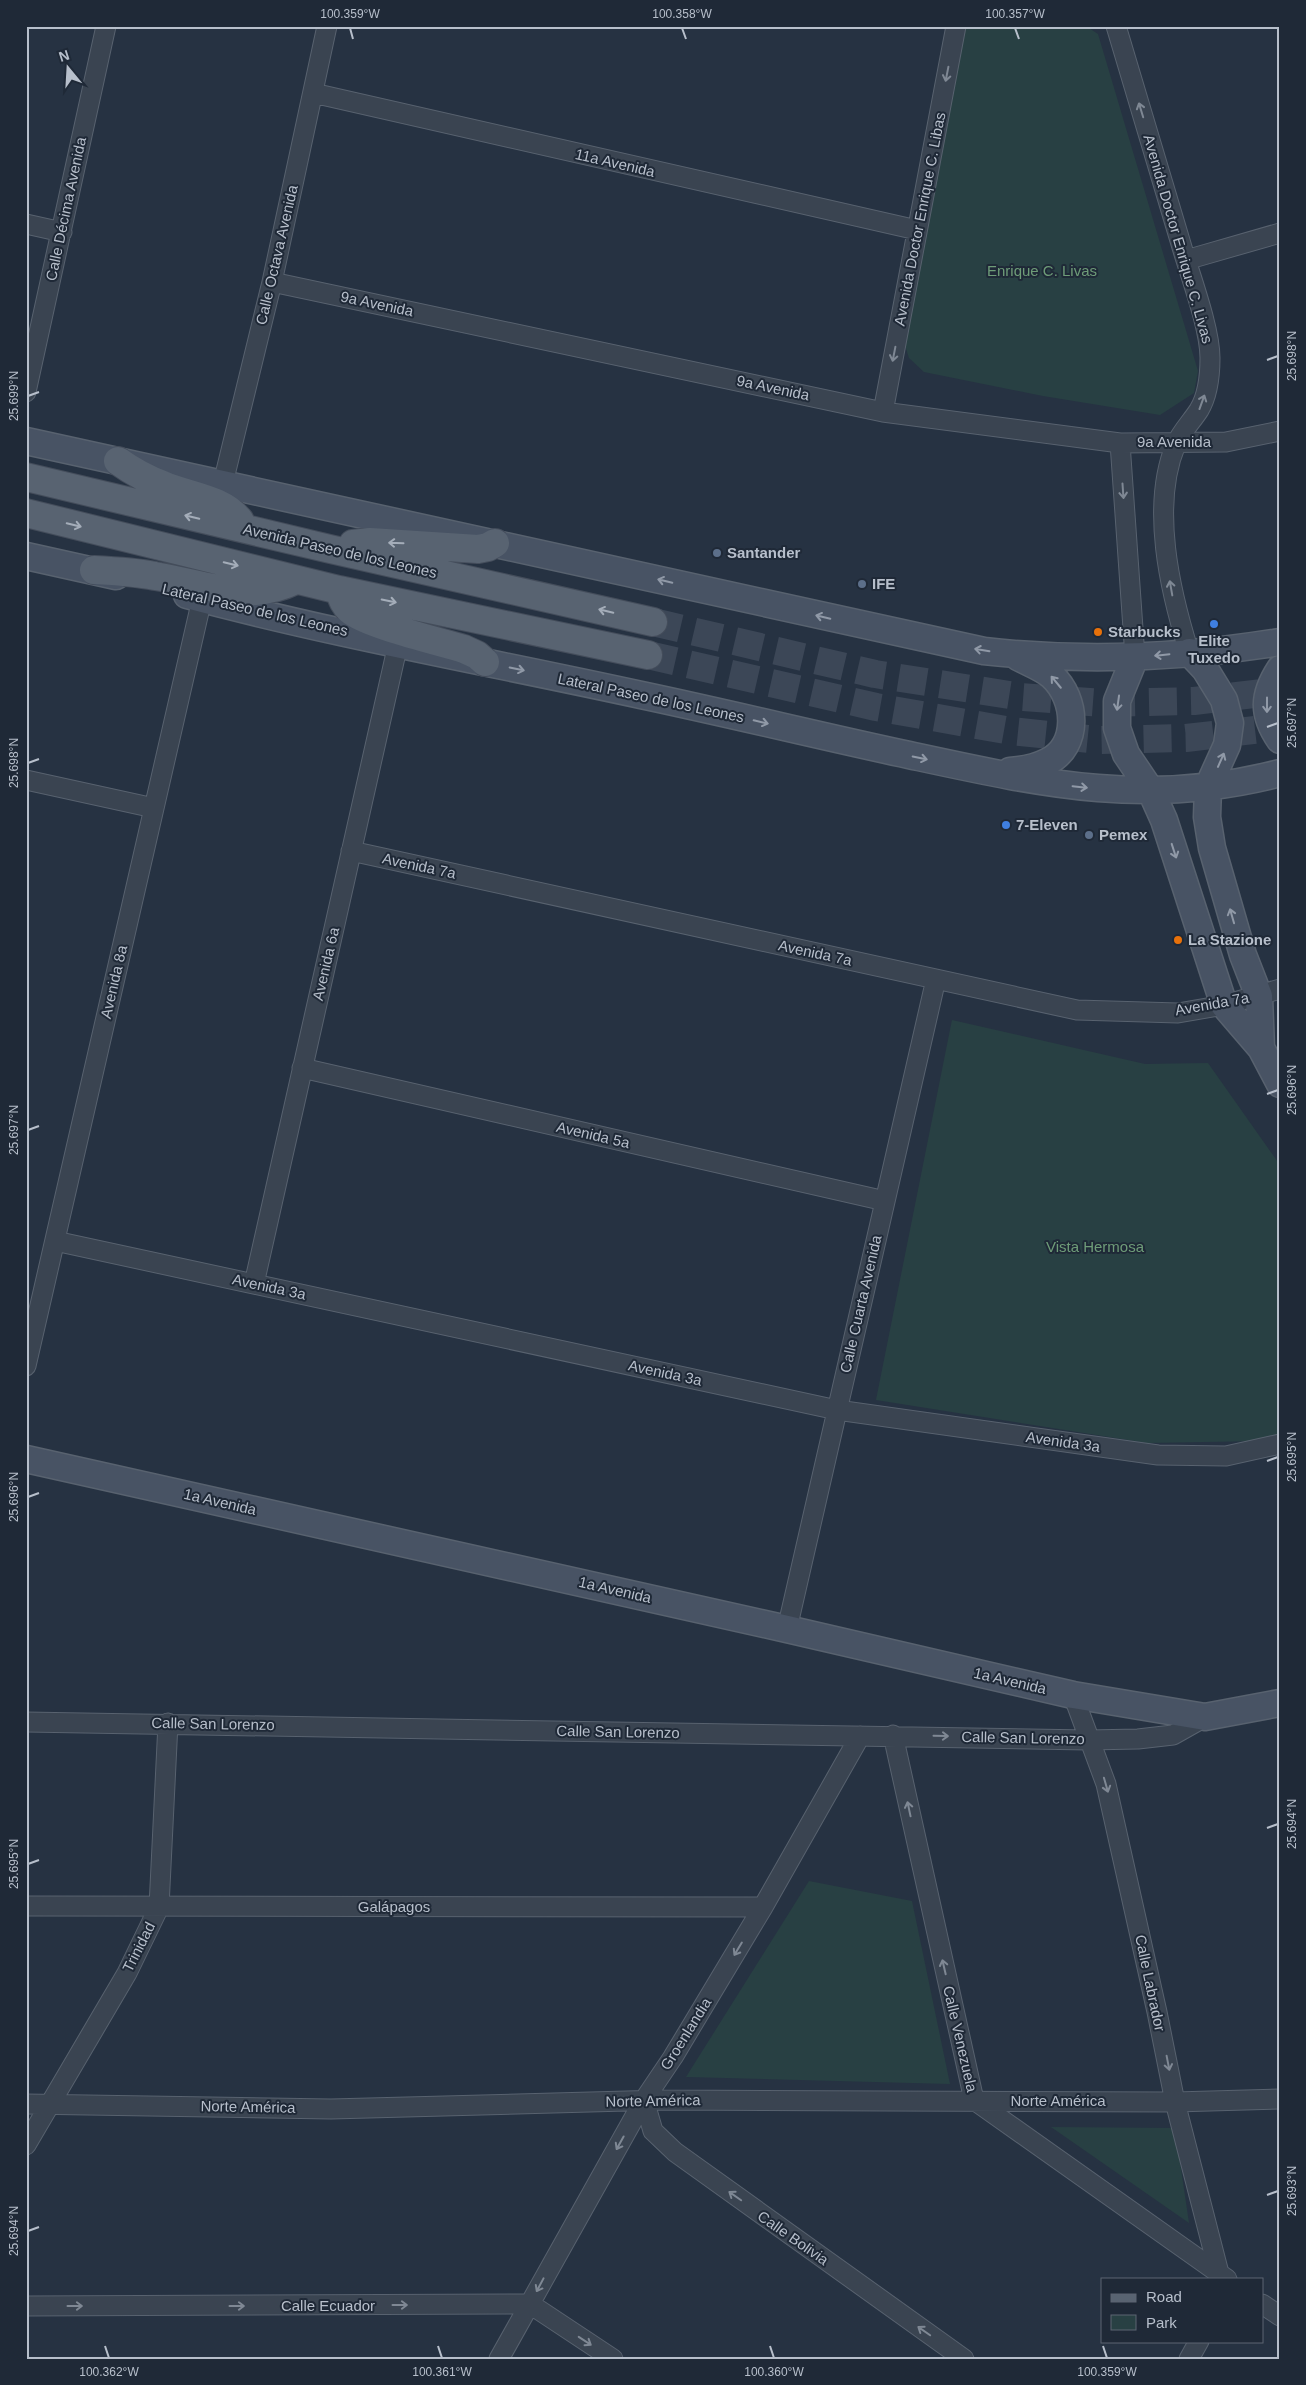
<svg xmlns="http://www.w3.org/2000/svg" width="1306" height="2385" font-family="Helvetica,sans-serif">
	<rect width="100%" height="100%" fill="#263242"/>
	<path fill="#284043" d="M966 26H1074L1089 28 1098 34 1198 371 1194 393 1160 415 1043 396 924 372 909 358 903 339Z
		M952 1020 1145 1064 1208 1063 1280 1165V1434L1261 1441 1147 1443 876 1400Z
		M809 1881 912 1901 950 2084 686 2077Z
		M1051 2127 1175 2128 1189 2223Z"/>
	<g fill="none" stroke-linecap="round" stroke-linejoin="round">
		<path stroke="#3c4757" stroke-width="28" stroke-dasharray="28 14" stroke-linecap="butt" d="M653 622 875 674 1022 697 1103 703 1194 701 1280 691
			M648 655 876 707 1011 731 1098 740 1186 738 1280 727"/>
		<defs>
			<path id="street" d="M1116 26C1138 99 1160 172 1181 244 1190 275 1210 328 1210 358 1210 375 1208 395 1199 410 1192 421 1181 432 1176 444 1150 506 1170 591 1189 652
				M313 93 917 230
				M26 224 62 232
				M1186 260 1280 233
				M272 282 883 412 1120 443 1226 442 1280 431
				M26 392 106 26
				M883 412 956 26
				M1120 443 1135 657
				M223 483 272 282 327 26
				M26 780 154 808
				M351 851 1077 1010 1178 1013 1224 1005 1280 989
				M302 1068 885 1201
				M55 1241 837 1410 1158 1455 1226 1456 1280 1444
				M254 1284 398 644
				M26 1366 202 599
				M787 1629 936 979
				M1073 1695 1106 1784 1157 2012 1175 2102 1219 2273
				M26 1722 1088 1740 1138 1739 1173 1735 1205 1717
				M893 1735 974 2100 1227 2279
				M26 1906 763 1907
				M644 2100 653 2131 675 2152 964 2359
				M26 2104 331 2109 663 2100 1175 2102 1280 2099
				M26 2145 127 1973 159 1907 168 1723
				M1262 2304 1280 2316
				M26 2306 530 2304 613 2359
				M499 2359 644 2100 673 2057 763 1907 860 1736
				M1189 2359 1199 2341"/>
			<path id="secondary" d="M26 441 984 651C1083 662 1182 658 1280 642
				M26 556 116 576
				M187 595C337 635 490 662 641 695 731 714 820 736 909 755 1039 783 1147 808 1280 773
				M1189 652 1205 669 1224 700 1230 723 1227 745 1208 787 1207 817 1212 848 1243 955 1259 996 1261 1048
				M1135 657 1117 701V728L1126 754 1151 791 1164 820 1224 1005 1261 1048 1280 1084
				M1280 669C1263 695 1262 714 1280 740
				M1010 771C1023 770 1035 768 1047 762 1080 746 1077 699 1052 676 1043 668 1029 663 1018 657
				M26 1459 787 1629 1073 1695 1205 1717 1280 1703"/>
			<path id="primary" d="M118 461C132 471 146 479 163 485 188 496 223 498 240 521
				M26 477 330 549 653 622
				M26 513 339 590 648 655
				M353 544 370 542 478 549 488 547 495 543
				M94 570C115 571 135 572 155 576 205 584 247 604 296 580
				M339 590C342 598 344 605 350 610 368 625 438 641 464 649L477 655 485 662"/>
		</defs>
		<use href="#street" stroke="#58626f" stroke-width="21"/>
		<use href="#secondary" stroke="#58626f" stroke-width="29"/>
		<use href="#primary" stroke="#444d5b" stroke-width="30"/>
		<use href="#street" stroke="#3a4451" stroke-width="19"/>
		<use href="#secondary" stroke="#485364" stroke-width="26"/>
		<use href="#primary" stroke="#586371" stroke-width="28"/>
	</g>
	<defs><path id="oneway-shaft" d="M-6 0H5M1.5-3L5.5 0L1.5 3" fill="none" stroke-width="1.6" stroke-linecap="round" stroke-linejoin="round" transform="scale(1.25)"/></defs>
	<g stroke="#7f8894">
		<use href="#oneway-shaft" transform="translate(947 74) rotate(101)"/>
		<use href="#oneway-shaft" transform="translate(1141 110) rotate(-107)"/>
		<use href="#oneway-shaft" transform="translate(894 354) rotate(101)"/>
		<use href="#oneway-shaft" transform="translate(1202 402) rotate(-70)"/>
		<use href="#oneway-shaft" transform="translate(1123 491) rotate(86)"/>
		<use href="#oneway-shaft" transform="translate(1171 588) rotate(-100)"/>
		<use href="#oneway-shaft" transform="translate(941 1736) rotate(1)"/>
		<use href="#oneway-shaft" transform="translate(1106 1785) rotate(74)"/>
		<use href="#oneway-shaft" transform="translate(909 1809) rotate(-102)"/>
		<use href="#oneway-shaft" transform="translate(738 1949) rotate(121)"/>
		<use href="#oneway-shaft" transform="translate(944 1967) rotate(-103)"/>
		<use href="#oneway-shaft" transform="translate(1168 2063) rotate(79)"/>
		<use href="#oneway-shaft" transform="translate(620 2143) rotate(119)"/>
		<use href="#oneway-shaft" transform="translate(735 2196) rotate(-145)"/>
		<use href="#oneway-shaft" transform="translate(540 2285) rotate(118)"/>
		<use href="#oneway-shaft" transform="translate(400 2305)"/>
		<use href="#oneway-shaft" transform="translate(75 2306)"/>
		<use href="#oneway-shaft" transform="translate(237 2306)"/>
		<use href="#oneway-shaft" transform="translate(924 2331) rotate(-145)"/>
		<use href="#oneway-shaft" transform="translate(585 2341) rotate(33)"/>
	</g>
	<g stroke="#a4adb9">
		<use href="#oneway-shaft" transform="translate(192 517) rotate(-167)"/>
		<use href="#oneway-shaft" transform="translate(74 525) rotate(14)"/>
		<use href="#oneway-shaft" transform="translate(396 543) rotate(-178)"/>
		<use href="#oneway-shaft" transform="translate(231 564) rotate(14)"/>
		<use href="#oneway-shaft" transform="translate(389 601) rotate(12)"/>
		<use href="#oneway-shaft" transform="translate(606 611) rotate(-167)"/>
	</g>
	<g stroke="#9099a7">
		<use href="#oneway-shaft" transform="translate(665 581) rotate(-167)"/>
		<use href="#oneway-shaft" transform="translate(823 617) rotate(-167)"/>
		<use href="#oneway-shaft" transform="translate(982 650) rotate(-171)"/>
		<use href="#oneway-shaft" transform="translate(1162 655) rotate(174)"/>
		<use href="#oneway-shaft" transform="translate(517 669) rotate(12)"/>
		<use href="#oneway-shaft" transform="translate(1056 682) rotate(-130)"/>
		<use href="#oneway-shaft" transform="translate(1118 703) rotate(98)"/>
		<use href="#oneway-shaft" transform="translate(1267 705) rotate(90)"/>
		<use href="#oneway-shaft" transform="translate(761 722) rotate(13)"/>
		<use href="#oneway-shaft" transform="translate(920 758) rotate(12)"/>
		<use href="#oneway-shaft" transform="translate(1221 760) rotate(-66)"/>
		<use href="#oneway-shaft" transform="translate(1080 787) rotate(6)"/>
		<use href="#oneway-shaft" transform="translate(1174 851) rotate(72)"/>
		<use href="#oneway-shaft" transform="translate(1232 916) rotate(-106)"/>
	</g>
	<path fill="none" stroke="#b7bfcb" stroke-width="2" d="M350 28 353 39M682 28 686 39M1015 28 1019 39M1267 360 1278 356M28 396 39 392M1267 727 1278 723M28 763 39 759M1267 1094 1278 1090M28 1130 39 1126M1267 1461 1278 1457M28 1497 39 1493M1267 1828 1278 1824M28 1864 39 1860M1267 2195 1278 2191M28 2231 39 2227M105 2346 109 2358M438 2346 442 2358M770 2346 774 2358M1103 2346 1107 2358"/>
	<g fill="#5c6f8a" stroke="#1f2937" stroke-width="2">
		<circle cx="717" cy="553" r="5"/>
		<circle cx="862" cy="584" r="5"/>
		<circle cx="1089" cy="835" r="5"/>
	</g>
	<g fill="#3f7fe0" stroke="#1f2937" stroke-width="2">
		<circle cx="1214" cy="624" r="5"/>
		<circle cx="1006" cy="825" r="5"/>
	</g>
	<g fill="#e8710a" stroke="#1f2937" stroke-width="2">
		<circle cx="1098" cy="632" r="5"/>
		<circle cx="1178" cy="940" r="5"/>
	</g>
	<g text-anchor="middle" stroke-width="4" stroke-linejoin="round" paint-order="stroke">
		<g font-size="15" fill="#b7bfcb" stroke="#1f2937">
			<text transform="translate(615 163) rotate(13)" y="5">11a Avenida</text>
			<text transform="translate(66 209) rotate(-78)" y="5">Calle Décima Avenida</text>
			<text transform="translate(920 219) rotate(-79)" y="5">Avenida Doctor Enrique C. Libas</text>
			<text transform="translate(1178 239) rotate(74)" y="5">Avenida Doctor Enrique C. Livas</text>
			<text transform="translate(277 255) rotate(-77)" y="5">Calle Octava Avenida</text>
			<text transform="translate(377 304) rotate(12)" y="5">9a Avenida</text>
			<text transform="translate(773 388) rotate(12)" y="5">9a Avenida</text>
			<text x="1174" y="447">9a Avenida</text>
			<text transform="translate(340 551) rotate(13)" y="5">Avenida Paseo de los Leones</text>
			<text transform="translate(255 610) rotate(13)" y="5">Lateral Paseo de los Leones</text>
			<text transform="translate(651 698) rotate(12)" y="5">Lateral Paseo de los Leones</text>
			<text transform="translate(419 866) rotate(12)" y="5">Avenida 7a</text>
			<text transform="translate(815 953) rotate(12)" y="5">Avenida 7a</text>
			<text transform="translate(326 964) rotate(-77)" y="5">Avenida 6a</text>
			<text transform="translate(114 982) rotate(-77)" y="5">Avenida 8a</text>
			<text transform="translate(1212 1004) rotate(-10)" y="5">Avenida 7a</text>
			<text transform="translate(593 1135) rotate(13)" y="5">Avenida 5a</text>
			<text transform="translate(269 1287) rotate(12)" y="5">Avenida 3a</text>
			<text transform="translate(861 1304) rotate(-77)" y="5">Calle Cuarta Avenida</text>
			<text transform="translate(665 1373) rotate(12)" y="5">Avenida 3a</text>
			<text transform="translate(1063 1442) rotate(8)" y="5">Avenida 3a</text>
			<text transform="translate(220 1502) rotate(13)" y="5">1a Avenida</text>
			<text transform="translate(615 1590) rotate(13)" y="5">1a Avenida</text>
			<text transform="translate(1010 1681) rotate(13)" y="5">1a Avenida</text>
			<text transform="translate(213 1724) rotate(1)" y="5">Calle San Lorenzo</text>
			<text transform="translate(618 1732) rotate(1)" y="5">Calle San Lorenzo</text>
			<text transform="translate(1023 1738) rotate(1)" y="5">Calle San Lorenzo</text>
			<text x="394" y="1912">Galápagos</text>
			<text transform="translate(139 1947) rotate(-63)" y="5">Trinidad</text>
			<text transform="translate(1150 1983) rotate(78)" y="5">Calle Labrador</text>
			<text transform="translate(686 2034) rotate(-58)" y="5">Groenlandia</text>
			<text transform="translate(960 2039) rotate(77)" y="5">Calle Venezuela</text>
			<text transform="translate(653 2101) rotate(-1)" y="5">Norte América</text>
			<text x="1058" y="2106">Norte América</text>
			<text transform="translate(248 2107) rotate(1)" y="5">Norte América</text>
			<text transform="translate(793 2238) rotate(35)" y="5">Calle Bolivia</text>
			<text x="328" y="2311">Calle Ecuador</text>
		</g>
		<g font-size="15" fill="#6e9c78" stroke="#1f2937">
			<text x="1042" y="276">Enrique C. Livas</text>
			<text x="1095" y="1252">Vista Hermosa</text>
		</g>
		<g font-size="15" font-weight="bold" fill="#b7bfcb" stroke="#1f2937" text-anchor="start">
			<text x="727" y="558">Santander</text>
			<text x="872" y="589">IFE</text>
			<text x="1108" y="637">Starbucks</text>
			<text x="1214" y="646" text-anchor="middle">Elite<tspan x="1214" dy="17">Tuxedo</tspan></text>
			<text x="1016" y="830">7-Eleven</text>
			<text x="1099" y="840">Pemex</text>
			<text x="1188" y="945">La Stazione</text>
		</g>
	</g>
	<rect width="1306" height="2385" fill="none" stroke="#1f2937" stroke-width="55"/>
	<rect x="1101" y="2278" width="162" height="65" fill="#1f2937" stroke="#5c6572"/>
	<rect x="1111" y="2294" width="25" height="8" fill="#586371" stroke="#5c6572"/>
	<text x="1146" y="2302" font-size="15" fill="#b7bfcb">Road</text>
	<rect x="1111" y="2315" width="25" height="15" fill="#284043" stroke="#5c6572"/>
	<text x="1146" y="2328" font-size="15" fill="#b7bfcb">Park</text>
	<g transform="translate(68 68) rotate(342)" stroke="#1f2937" stroke-width="4" paint-order="stroke">
	<path d="M0-4L9 19L0 12L-9 19Z" fill="#b7bfcb"/>
	<text y="-8" font-size="14" font-weight="bold" text-anchor="middle" fill="#b7bfcb">N</text>
	</g>
	<rect x="28" y="28" width="1250" height="2330" fill="none" stroke="#b7bfcb" stroke-width="2"/>
	<g font-size="12" text-anchor="middle" fill="#b7bfcb">
		<text x="350" y="18">100.359°W</text>
		<text x="682" y="18">100.358°W</text>
		<text x="1015" y="18">100.357°W</text>
		<text transform="translate(1292 356) rotate(-90)" y="4">25.698°N</text>
		<text transform="translate(14 396) rotate(-90)" y="4">25.699°N</text>
		<text transform="translate(1292 723) rotate(-90)" y="4">25.697°N</text>
		<text transform="translate(14 763) rotate(-90)" y="4">25.698°N</text>
		<text transform="translate(1292 1090) rotate(-90)" y="4">25.696°N</text>
		<text transform="translate(14 1130) rotate(-90)" y="4">25.697°N</text>
		<text transform="translate(1292 1457) rotate(-90)" y="4">25.695°N</text>
		<text transform="translate(14 1497) rotate(-90)" y="4">25.696°N</text>
		<text transform="translate(1292 1824) rotate(-90)" y="4">25.694°N</text>
		<text transform="translate(14 1864) rotate(-90)" y="4">25.695°N</text>
		<text transform="translate(1292 2191) rotate(-90)" y="4">25.693°N</text>
		<text transform="translate(14 2231) rotate(-90)" y="4">25.694°N</text>
		<text x="109" y="2376">100.362°W</text>
		<text x="442" y="2376">100.361°W</text>
		<text x="774" y="2376">100.360°W</text>
		<text x="1107" y="2376">100.359°W</text>
	</g>
</svg>
